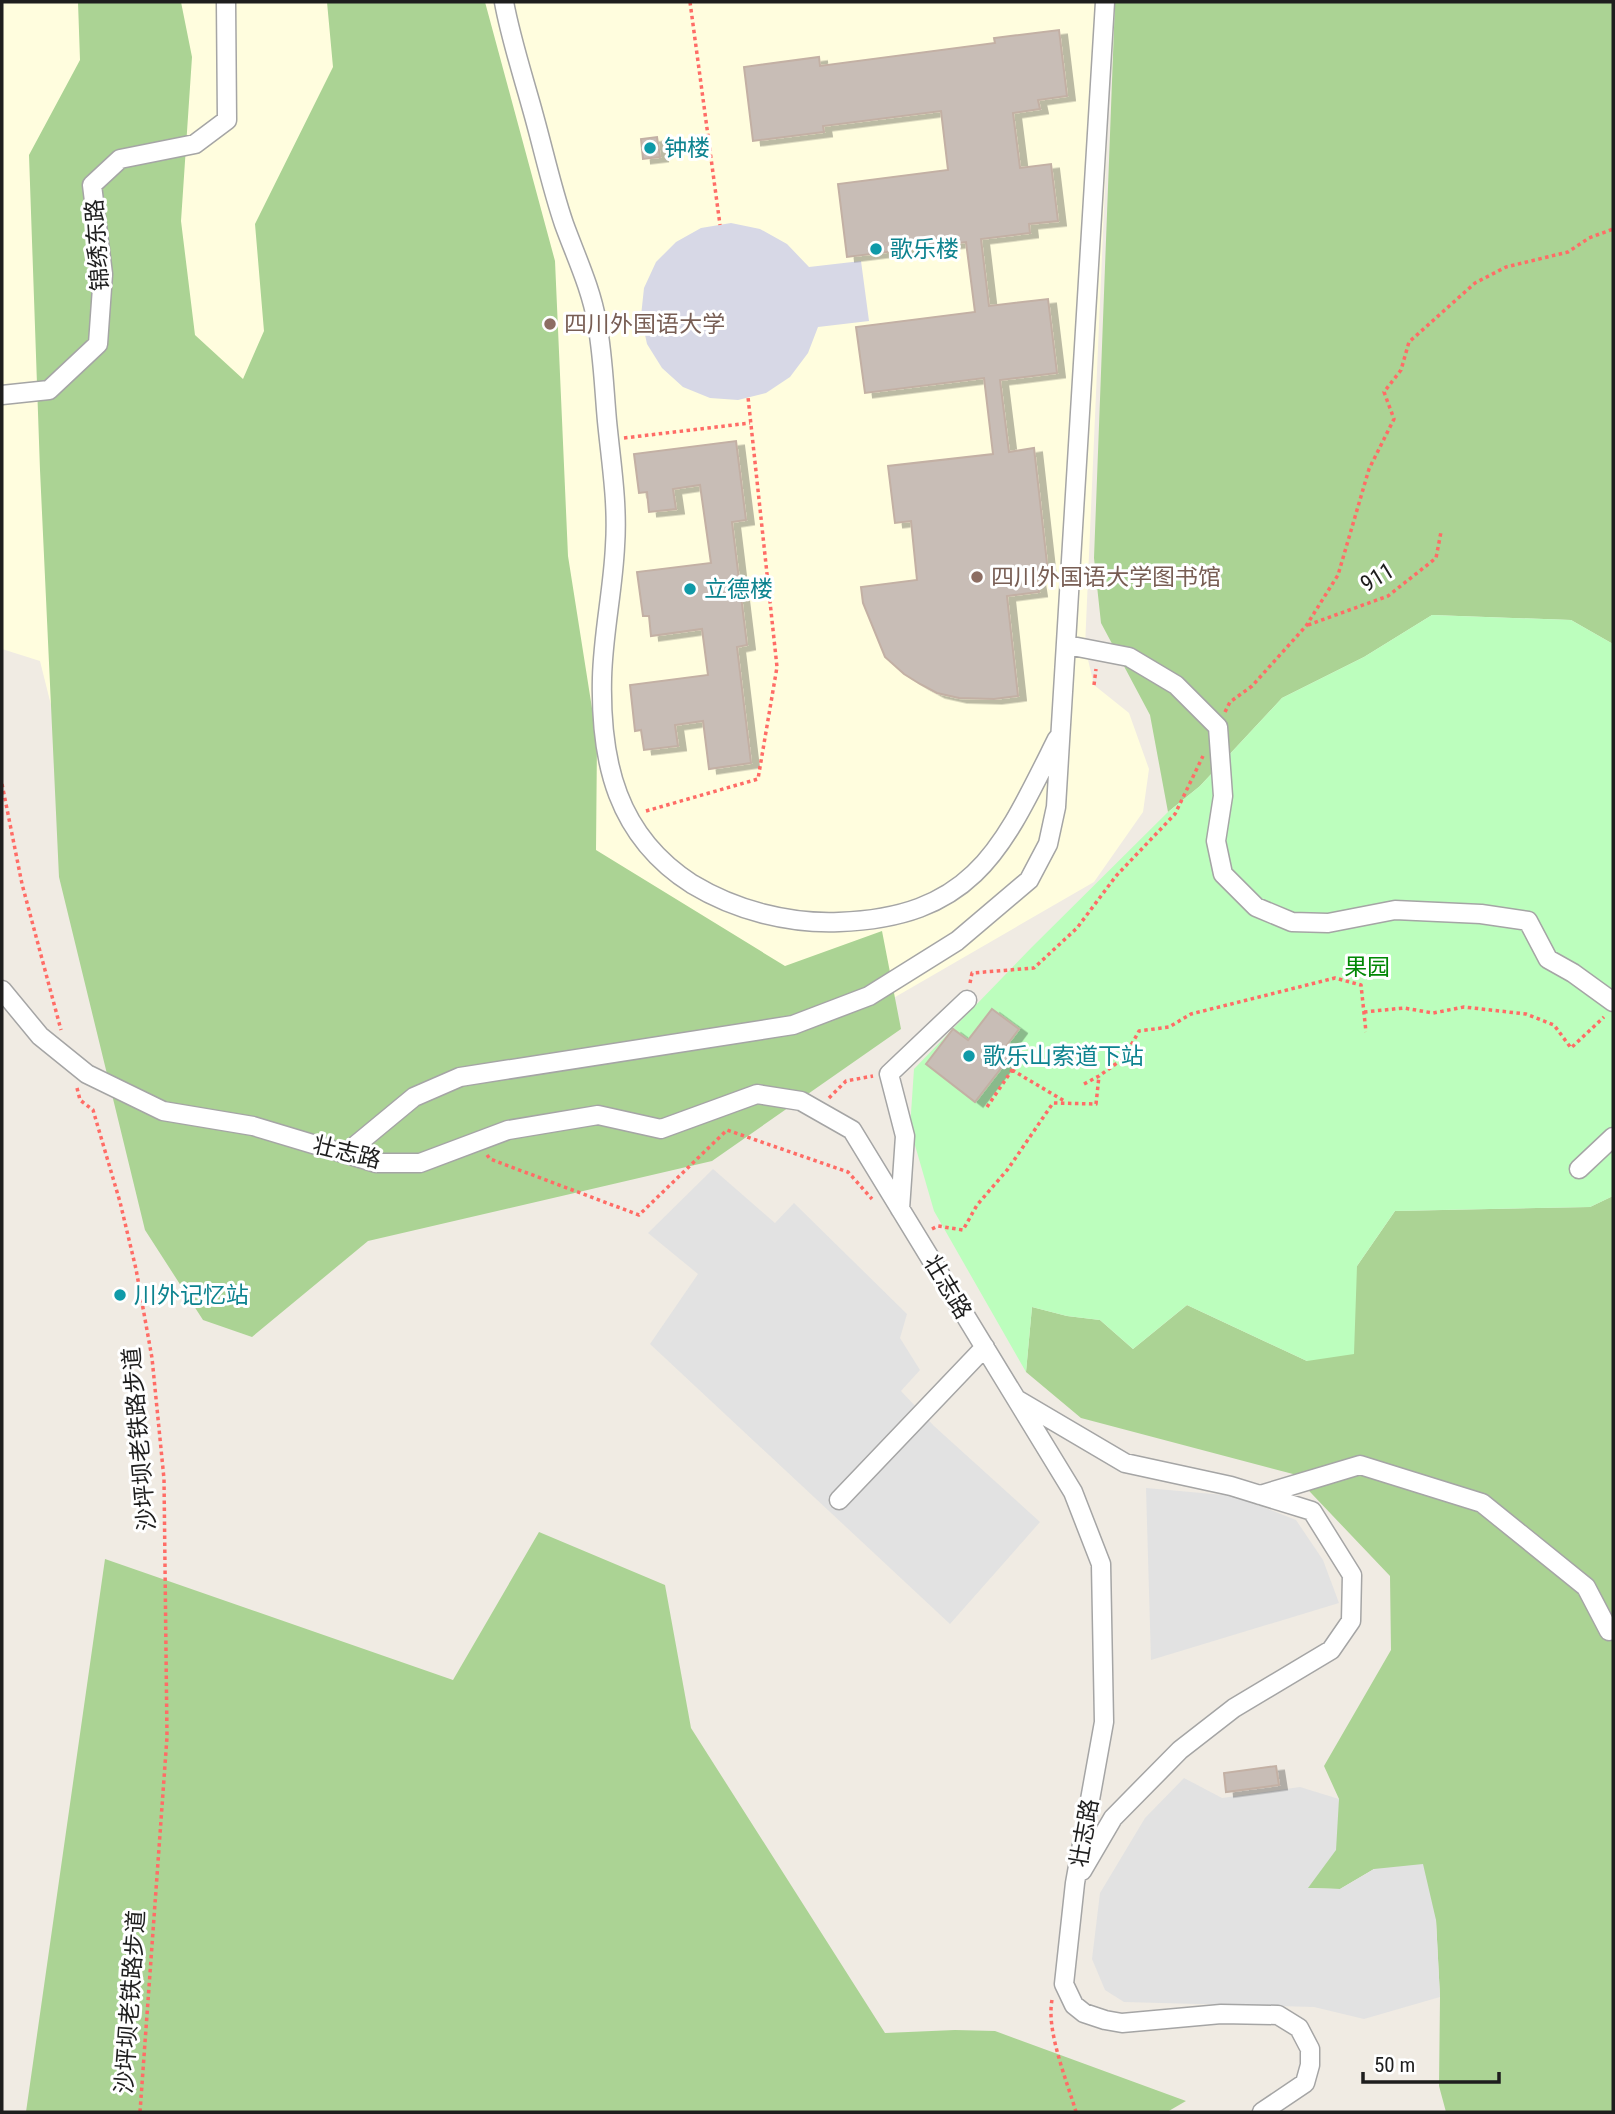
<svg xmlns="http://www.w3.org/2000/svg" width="1615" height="2114" font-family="'Roboto Condensed','Noto Sans SC',sans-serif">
	<defs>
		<filter id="shadow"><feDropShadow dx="8" dy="4.5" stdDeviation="0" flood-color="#0004"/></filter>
	</defs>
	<rect width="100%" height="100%" fill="#f0ebe3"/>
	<path fill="#fffdde" d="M2 2H1113L1085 647 1094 685 1129 713 1149 769 1143 812 1094 882 871 1011 137 1049 40 661 2 649Z"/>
	<path fill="#abd394" d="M78 2H181L192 57 181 221 195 335 243 379 264 331 255 224 333 67 327 2H485L555 261 568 556 597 740 596 850 785 966 882 931 901 1029 712 1161 368 1241 252 1337 203 1320 145 1230 59 877 40 470 29 155 80 60Z
		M1115 2H1613V644L1571 620 1432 615 1364 657 1282 698 1200 786 1168 812 1150 715 1101 623 1094 558Z
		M1613 1196V2112H1446L1439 2086 1440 1997 1436 1920 1374 1869 1340 1889 1307 1888 1339 1799 1324 1766 1391 1650 1390 1576 1293 1474 1081 1418 1026 1372 1032 1307 1067 1316 1100 1320 1133 1349 1187 1305 1307 1361 1357 1266 1395 1211 1590 1207Z
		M539 1532 665 1585 691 1728 885 2033 955 2030 995 2031 1186 2101 1167 2112H26L105 1559 453 1680Z"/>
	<path fill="#bcfebd" d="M1432 615 1571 620 1613 644V1196L1590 1207 1395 1211 1357 1266 1354 1354 1307 1361 1187 1305 1133 1349 1100 1320 1067 1316 1032 1307 1026 1372 934 1211 910 1128 914 1069 1032 947 1168 812 1200 786 1282 698 1364 657Z"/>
	<path fill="#e2e2e2" d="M713 1169 775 1223 794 1203 907 1314 900 1338 920 1370 901 1391 934 1426 1040 1522 950 1624 650 1344 698 1274 648 1233Z
		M1146 1488 1235 1496 1296 1520 1323 1560 1339 1603 1151 1660Z
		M1184 1778 1222 1798 1300 1787 1339 1799 1336 1850 1308 1888 1340 1889 1374 1869 1423 1864 1436 1920 1440 1997 1364 2019 1314 2007 1124 2002 1105 1990 1092 1959 1100 1893 1145 1818Z"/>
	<path fill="#d7d8e6" d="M731 223 760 229 787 244 809 267 861 261 869 321 818 327 808 353 790 377 766 393 738 400 710 398 683 387 662 368 647 344 641 316 644 288 656 262 676 242 701 228Z"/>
	<path fill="#c8bdb6" stroke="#c3b0a4" stroke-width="2" filter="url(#shadow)" d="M1059 30 1067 96 1038 100 1040 109 1013 113 1020 168 1051 164 1058 221 1029 224 1030 233 981 239 989 306 1048 299 1057 373 1000 380 1009 452 1034 448 1048 572 1036 573 1039 592 1007 596 1018 696 994 699 959 698 937 693 920 684 904 674 885 657 863 603 861 587 917 580 911 521 895 523 888 466 993 454 984 378 865 393 856 327 975 312 966 242 847 257 838 184 948 170 941 111 823 126 824 132 753 141 744 67 819 57 820 66 995 43 994 38Z
		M657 137 660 157 643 159 641 139Z
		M736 441 746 520 732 522 747 645 737 647 751 763 709 769 703 721 675 725 678 746 644 750 641 730 635 731 630 685 708 675 702 629 651 636 649 616H643L637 572 711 563 700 485 673 489 676 509 649 512 647 492 639 493 634 454Z
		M992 1009 1019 1029 1001 1053 1009 1058 975 1102 926 1064 953 1029 968 1040Z
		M1276 1766 1279 1785 1226 1792 1224 1773Z"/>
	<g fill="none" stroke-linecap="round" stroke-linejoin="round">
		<defs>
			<path id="minor" d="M504 2C511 40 524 79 534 116 544 152 552 189 564 224 576 257 591 288 597 323 603 355 604 388 607 421 611 462 618 504 615 546 613 590 603 634 602 678 600 762 617 836 692 884 735 910 788 924 839 922 975 917 1003 847 1057 739
				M2 395 49 390 98 344 103 274 92 185 120 159 195 144 227 120 226 2
				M1067 645 1129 657 1176 685 1218 727 1223 796 1216 841 1223 874 1256 907 1292 922 1328 923 1395 910 1481 914 1528 921 1548 959 1573 973 1613 1002
				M2 990 40 1036 87 1074 163 1111 253 1126 376 1163H420L508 1130 598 1115 661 1129 757 1094 801 1101 852 1130 1073 1492 1101 1564 1104 1722 1075 1883 1064 1984 1074 2005 1084 2013 1105 2020 1122 2023 1221 2014 1278 2015 1299 2028 1310 2049V2065L1305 2083 1262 2112
				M345 1154 414 1097 460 1077 793 1025 869 996 957 941 1029 880 1048 844 1056 807 1105 2
				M1579 1169 1613 1137
				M900 1209 905 1136 889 1074 967 1000
				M1018 1400 1125 1463 1231 1486 1312 1511 1352 1575 1351 1621 1331 1650 1234 1708 1180 1750 1113 1818 1082 1871
				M1260 1495 1360 1465 1482 1503 1586 1587 1609 1631
				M839 1500 985 1347"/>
		</defs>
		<use href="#minor" stroke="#a5a5a5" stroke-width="21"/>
		<path stroke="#ff6c66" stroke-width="3.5" stroke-dasharray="3.5 3.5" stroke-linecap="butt" d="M690 2 720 225
			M624 438 750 423
			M1308 625 1388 596 1436 558 1441 532
			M1094 685 1096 669
			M1225 712 1230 702 1252 686 1306 626 1338 575 1369 469 1394 419 1384 392 1401 370 1409 342 1475 283 1506 267 1568 252 1589 238 1613 229
			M2 784 22 884 61 1030
			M646 811 758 779 777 667 748 397
			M970 983 972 973 1034 968 1077 928 1116 876 1175 814 1203 756
			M1364 1012 1404 1008 1433 1013 1464 1007 1526 1014 1554 1025 1571 1048 1604 1017
			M1012 1070 1066 1102
			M1084 1084 1099 1076 1124 1058 1139 1031 1169 1027 1191 1014 1335 978 1361 985 1366 1032
			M77 1088 80 1100 93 1110 120 1202 136 1269 152 1358 164 1479 167 1737 140 2112
			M829 1098 846 1081 873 1076
			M987 1107 1025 1051
			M487 1155 490 1159 639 1215 727 1130 848 1172 872 1199
			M932 1229 938 1226 963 1230 977 1205 1008 1169 1053 1103 1096 1104 1099 1076
			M1052 2000C1046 2031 1067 2081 1076 2112"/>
		<use href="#minor" stroke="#fff" stroke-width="18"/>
	</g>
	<g fill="#0f9aa8" stroke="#fff" stroke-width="2.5">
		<circle cx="650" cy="148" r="7"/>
		<circle cx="876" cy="249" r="7"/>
		<circle cx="690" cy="589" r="7"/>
		<circle cx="969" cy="1056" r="7"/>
		<circle cx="120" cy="1295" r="7"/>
	</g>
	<g fill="#8d6e63" stroke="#fff" stroke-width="2.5">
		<circle cx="550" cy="324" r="7"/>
		<circle cx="977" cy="577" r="7"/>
	</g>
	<g text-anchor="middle" stroke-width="6" stroke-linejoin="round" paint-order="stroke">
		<g font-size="23" fill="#0d838f" stroke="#fff" text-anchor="start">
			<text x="664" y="156">钟楼</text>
			<text x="890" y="257">歌乐楼</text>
			<text x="704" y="597">立德楼</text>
			<text x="983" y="1064">歌乐山索道下站</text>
			<text x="134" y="1303">川外记忆站</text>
		</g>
		<g font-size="23" fill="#1e1e1e" stroke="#fff">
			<text transform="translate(97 245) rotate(-94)" y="8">锦绣东路</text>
			<text transform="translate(1377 577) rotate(-31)" y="8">911</text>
			<text transform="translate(347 1152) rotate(14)" y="8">壮志路</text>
			<text transform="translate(948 1287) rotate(59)" y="8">壮志路</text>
			<text transform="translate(139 1439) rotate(-95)" y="8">沙坪坝老铁路步道</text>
			<text transform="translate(1084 1833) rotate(-80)" y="8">壮志路</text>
			<text transform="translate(130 2002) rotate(-86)" y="8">沙坪坝老铁路步道</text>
		</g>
		<g font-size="23" fill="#785e54" stroke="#fff" text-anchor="start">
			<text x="564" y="332">四川外国语大学</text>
			<text x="991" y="585">四川外国语大学图书馆</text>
		</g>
		<g font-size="23" fill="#018704" stroke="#fff">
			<text x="1367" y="975">果园</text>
		</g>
	</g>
	<rect width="1615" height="2114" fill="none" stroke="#1e1e1e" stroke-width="7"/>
	<path d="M1363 2072v10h136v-10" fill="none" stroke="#1e1e1e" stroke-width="3.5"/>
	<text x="1374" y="2072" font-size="21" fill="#1e1e1e" stroke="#ffffff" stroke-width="5" paint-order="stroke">50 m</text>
</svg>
